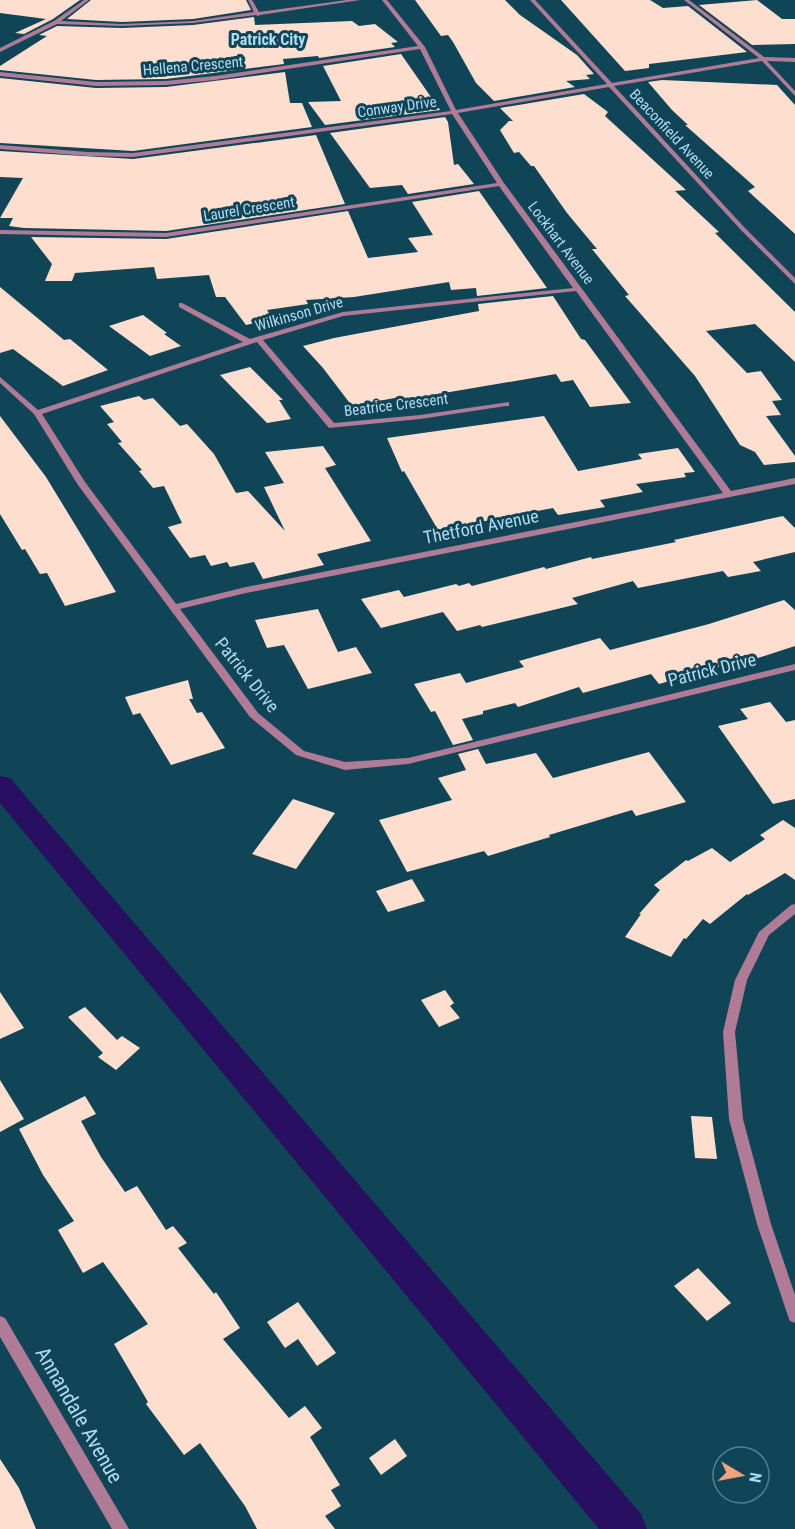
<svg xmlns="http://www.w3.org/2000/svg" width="795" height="1529" font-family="'Roboto Condensed',sans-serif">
	<rect width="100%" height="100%" fill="#104457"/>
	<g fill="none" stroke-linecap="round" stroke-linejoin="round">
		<path fill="#280f62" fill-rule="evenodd" d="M0 776 10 778 641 1514 647 1529H599L0 803Z"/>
	</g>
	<path fill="#fedece" d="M0 0H80L53 19 24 34 15 33 46 19 0 13Z
		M91 0H246L251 10 193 19 122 22 67 19Z
		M415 0H505L520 15 577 55 594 74 586 75 590 79 566 81 575 87 494 101 476 83 453 42 448 35 441 36Z
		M561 0H650L663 8 688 6 747 52 649 64V68L625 71Z
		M757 0 782 19H795V44L752 45 699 5Z
		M254 17 255 25 352 21 359 26 375 24 398 42 391 43 395 47 319 58 318 56 283 59 284 64 166 79 96 80 0 70V66L47 36 39 35 57 26 122 28 193 25Z
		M401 54 440 110 325 125 308 102 341 101 323 66Z
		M285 72 290 103H302L312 127 133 151 0 143V78L96 88 166 87Z
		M662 80 777 85 795 105V234L748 191 755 187 685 125H688L672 110 648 82Z
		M584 94 608 112 605 116 686 190 675 191 719 232 715 233 795 312V362L755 324 706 331 747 373 761 371 782 400 772 401 781 415 766 416 795 456V462L764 465 755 452 740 445 695 376 625 296 629 295 592 249H597L567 213 534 166H531L519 152 514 153 500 130 509 121H513L500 108Z
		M445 117 448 122 454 165 458 164 474 184 408 194 402 185 370 188 330 133Z
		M316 135 345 204 166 231 24 228 9 226 13 218H0L23 178 0 177V151L133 159Z
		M479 191 547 288 477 296 476 288 451 290 449 282 354 297 306 300 308 304 267 310 273 319 246 325 225 297H216L209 275 157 279 154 267 75 273 72 281H45L52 264 31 237 166 239 348 211 368 258 418 252 408 238 433 235 412 202Z
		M0 287 64 340 70 339 108 370 63 386 13 349 0 353Z
		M553 296 581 339 585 340 631 403 590 407 573 380 561 382 556 374 403 400 400 397 352 406 323 368 303 346 334 338 479 311 478 304Z
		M143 315 167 333 164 334 181 346 150 356 109 326Z
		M250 367 283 400H279L291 419 267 423 220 375Z
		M139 396 144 400 153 398 180 426 187 424 214 454 236 493 248 491 285 531 264 487 284 483 265 452 323 446 336 465 325 468 371 541 317 554 324 565 263 579 254 562 230 567 227 562 211 566 205 555 190 558 168 527 182 523 164 486 153 488 139 471 142 470 118 443 122 442 107 424 114 422 100 406Z
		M0 416 46 477 116 592 65 606 47 573 40 574 25 549 22 550 0 514Z
		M544 416 578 471 642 459 638 454 678 448 695 472 684 473 686 477 636 484 643 492 600 500 605 507 558 515 553 508 438 530 404 471 402 472 387 438Z
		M783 516 795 528V552L753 562 761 571 728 577 723 571 638 588 633 581 572 598 578 604 482 627 480 625 457 631 443 612 381 628 361 599 399 590 404 597 456 584 459 586 469 583 472 586 544 567 546 569 591 557 592 559 676 542 674 540Z
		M784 600 795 610V646L752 660 750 658 659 684 651 674 583 693 579 687 518 707 515 703 483 711V714L462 719 473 740 453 745 435 711 431 712 414 684 460 673 466 683 524 667 519 661 600 638 610 650 709 624Z
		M318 609 338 652 356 647 372 673 308 689 284 645 267 648 255 620Z
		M188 680 193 699H189L197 713 202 712 225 748 171 765 140 713 133 715 125 697Z
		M770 702 786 722 795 720V799L773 804 718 726 748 719 740 709Z
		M478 749 486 764 536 753 553 778 649 752 686 802 636 816 632 810 549 835 550 837 488 856 484 851 407 872 379 820 452 800 438 778 466 770 458 754Z
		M293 799 335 813 296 869 252 854Z
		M783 820 795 828V880L785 873 748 895 747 894 710 924 703 919 686 939 684 938 671 957 625 937 641 914H639L660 890 654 885 686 860 688 861 712 848 730 862 765 839 760 835Z
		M412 879 425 901 388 912 376 891Z
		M445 990 454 1003 450 1006 460 1018 439 1027 421 1000Z
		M0 992 24 1028 0 1039Z
		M85 1007 117 1040 122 1036 140 1048 116 1070 98 1057 103 1053 68 1017Z
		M0 1080 24 1119 0 1132Z
		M85 1096 96 1114 81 1121 101 1157 125 1192 137 1186 166 1230 173 1226 187 1243 178 1248 214 1294 216 1292 240 1328 223 1339 289 1418 305 1406 322 1428 310 1437 340 1485 331 1490 341 1506 325 1516 335 1529H257L245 1506 200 1443 184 1455 146 1404 148 1402 114 1344 148 1324 103 1262 83 1273 58 1230 74 1221 43 1175 19 1129Z
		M691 1116 712 1117 717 1159 695 1158Z
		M698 1268 731 1303 707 1321 674 1286Z
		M298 1302 336 1353 317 1366 298 1339 285 1348 267 1322Z
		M395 1439 407 1456 381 1475 369 1458Z
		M0 1459 19 1488 36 1529H0Z"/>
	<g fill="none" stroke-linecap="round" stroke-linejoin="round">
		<path fill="#b07b96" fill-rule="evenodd" d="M84 0H89L61 21 122 24 193 21 254 12 248 0H252L259 12 347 0H360L260 15 258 16 256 15 193 23 122 26 57 24 0 52V48L54 21Z
			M382 0H387L425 47 456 110 607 84 530 0H535L612 83 759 58 684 0H689L764 57 795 58V62L767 61 795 91V96L762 61 614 86 745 228 795 278V284L741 230 609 87 458 113 504 183 731 491 795 478V484L246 593 180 609 258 713 304 751 345 762 408 758 795 664V670L408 764 345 770 296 755 250 717 78 485 34 414 0 383V377L38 410 243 342 179 307V303H182L250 339 343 312 573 288 499 186 166 237 0 234V230L166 233 497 183 452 114 133 157 88 156 0 149V145L88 152 133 153 451 111 420 49 215 80 166 85 96 86 0 76V72L96 82 166 81 215 76 418 46ZM576 291 723 493 246 587 176 604 85 482 42 414 257 342 329 428 420 419 506 406H509V402L420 415 334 423 263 340 343 316Z
			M795 904V914L769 935 747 980 735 1032 743 1119 771 1224 795 1295V1323L790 1321 788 1316 757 1224 729 1119 723 1032 735 980 759 932 791 905Z
			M0 1316 5 1318 129 1529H112L0 1337Z"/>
	</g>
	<g text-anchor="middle" stroke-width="6" stroke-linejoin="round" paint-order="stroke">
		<g font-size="15" fill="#b1dbef" stroke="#104457">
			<text transform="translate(193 66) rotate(-5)" y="5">Hellena Crescent</text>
			<text transform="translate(397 107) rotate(-8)" y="5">Conway Drive</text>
			<text transform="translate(672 134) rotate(47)" y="5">Beaconfield Avenue</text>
			<text transform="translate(249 209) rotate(-9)" y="5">Laurel Crescent</text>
			<text transform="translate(561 243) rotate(53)" y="5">Lockhart Avenue</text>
			<text transform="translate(299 314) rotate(-16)" y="5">Wilkinson Drive</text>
			<text transform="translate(396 405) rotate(-7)" y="5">Beatrice Crescent</text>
		</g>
		<g font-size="16" font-weight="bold" fill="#b1dbef" stroke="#104457">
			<text x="268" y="45">Patrick City</text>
		</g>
		<g font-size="18" fill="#b1dbef" stroke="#104457">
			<text transform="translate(481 527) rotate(-11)" y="6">Thetford Avenue</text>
			<text transform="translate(712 670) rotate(-14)" y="6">Patrick Drive</text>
			<text transform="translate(247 675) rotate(51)" y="6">Patrick Drive</text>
		</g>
		<g font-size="21" fill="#b1dbef" stroke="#104457">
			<text transform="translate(79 1415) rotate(60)" y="7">Annandale Avenue</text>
		</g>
	</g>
	<g transform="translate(741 1475) rotate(100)"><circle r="28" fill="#104457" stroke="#508094" stroke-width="1.5"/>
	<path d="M0-4.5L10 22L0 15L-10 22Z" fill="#f0a27a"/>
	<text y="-9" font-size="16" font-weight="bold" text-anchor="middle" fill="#b1dbef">N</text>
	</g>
</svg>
